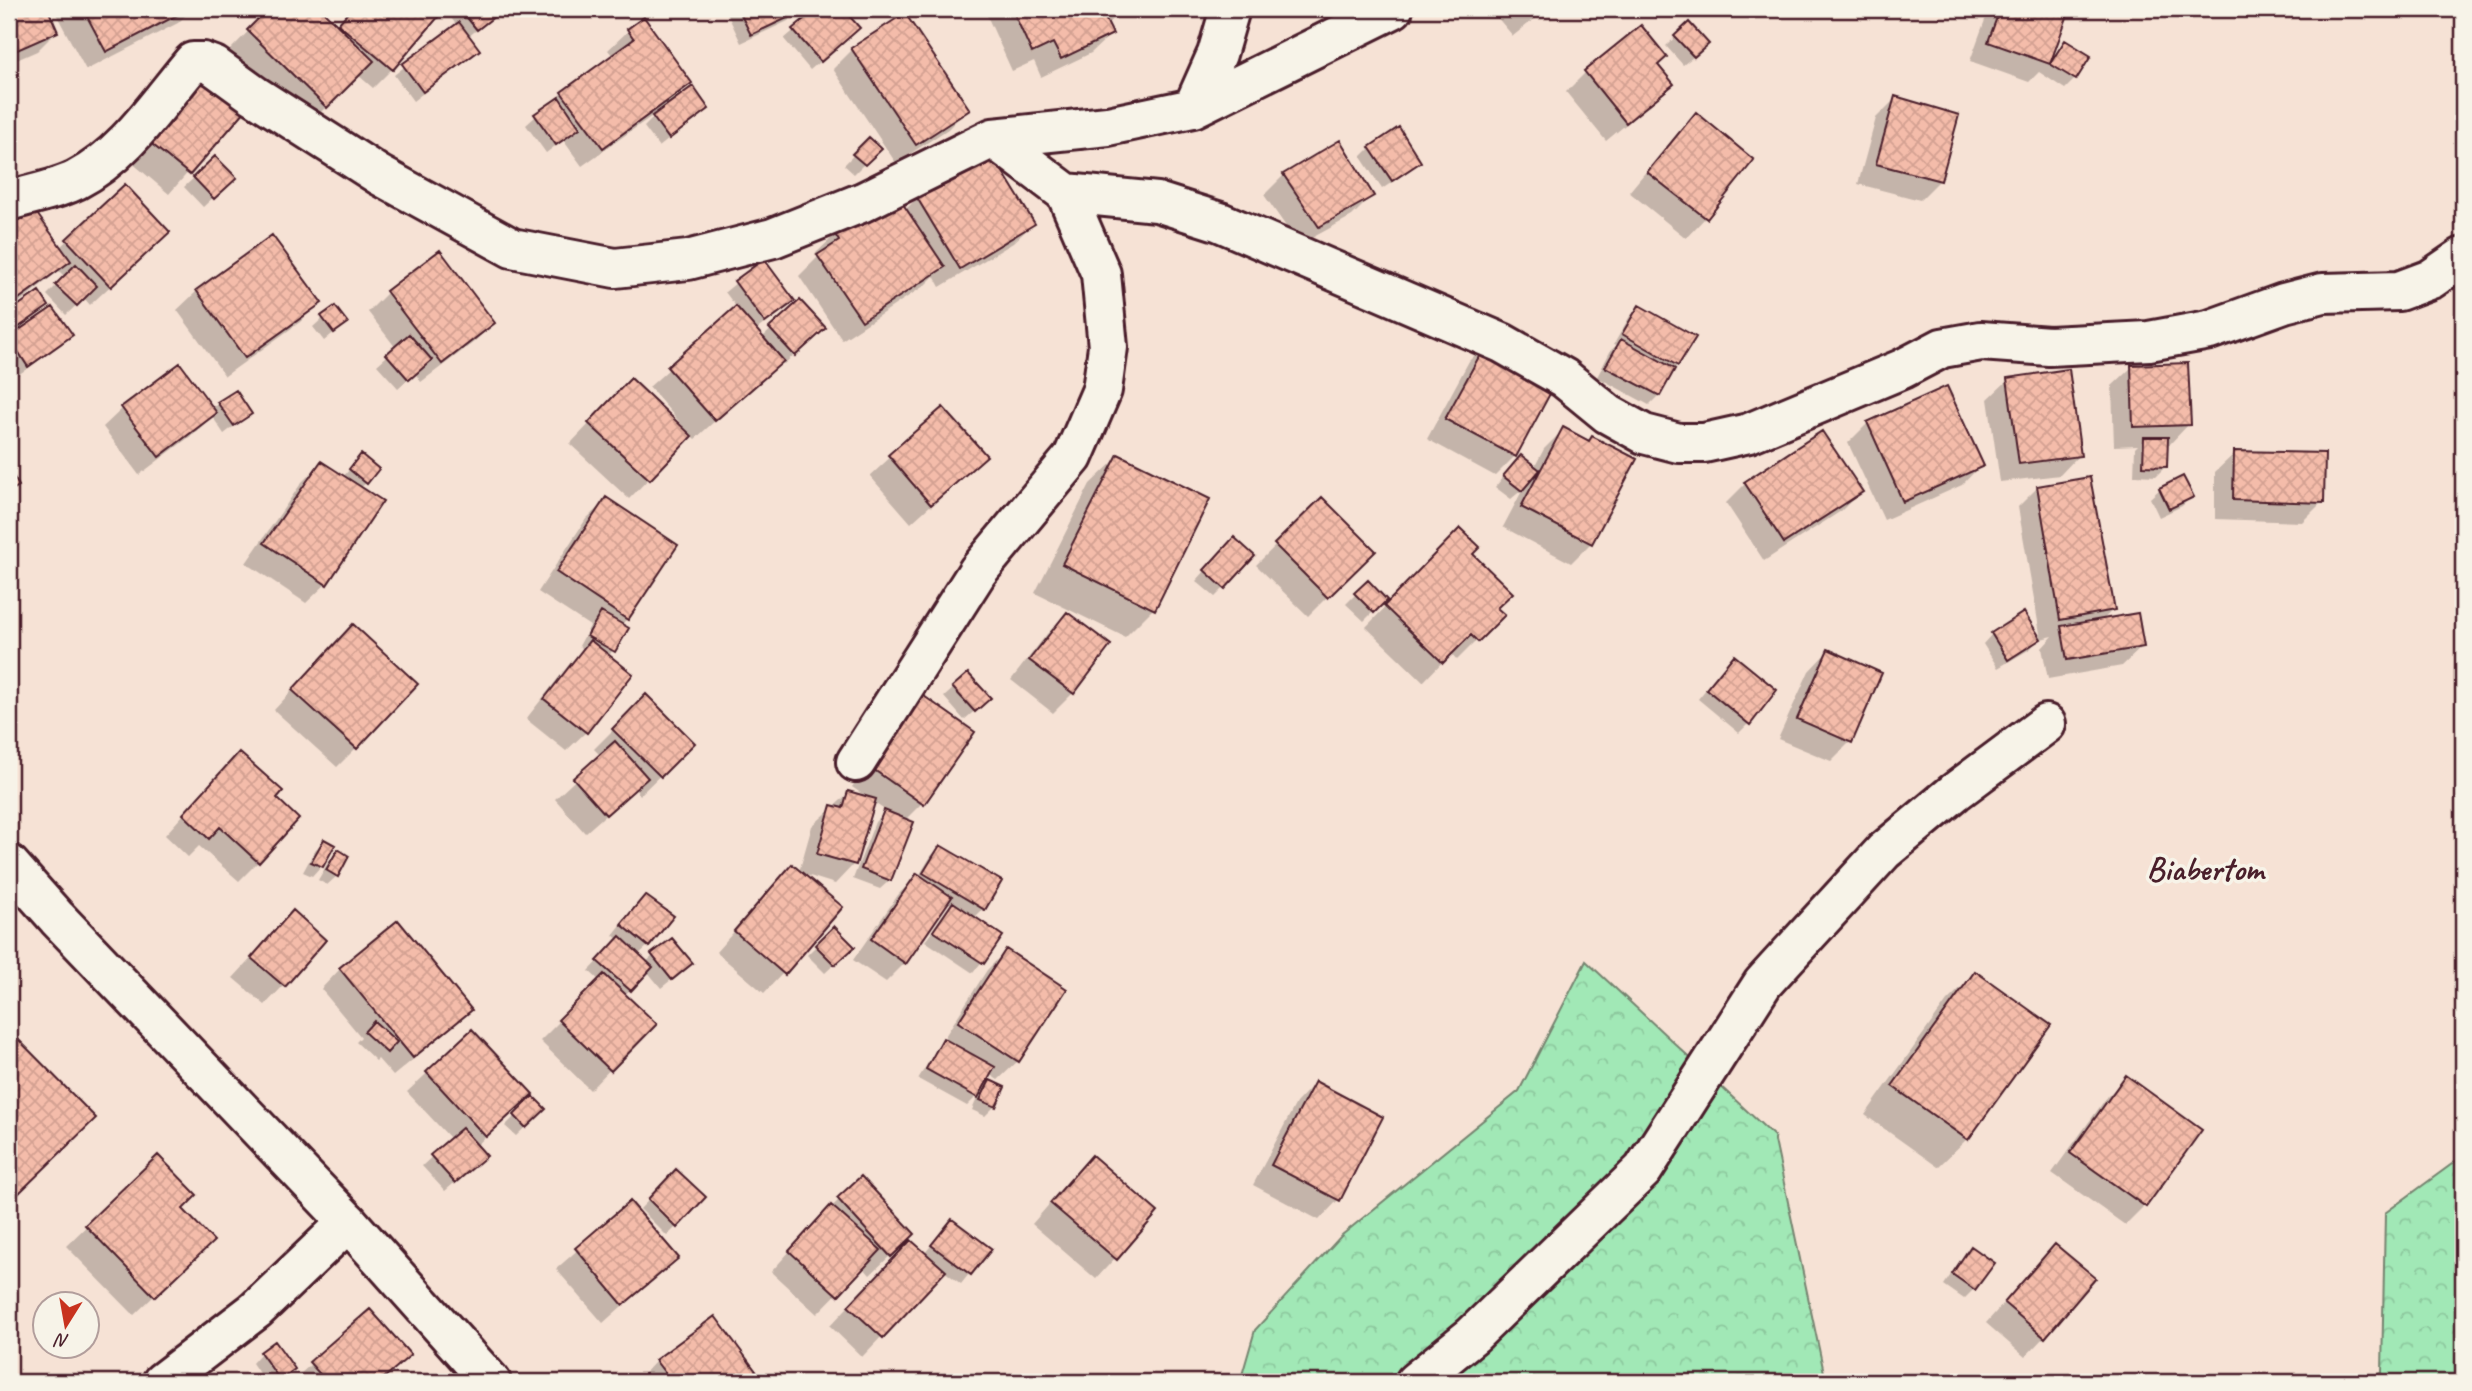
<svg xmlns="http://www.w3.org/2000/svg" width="2472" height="1391" font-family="Caveat,sans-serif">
	<defs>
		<pattern id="forest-crowns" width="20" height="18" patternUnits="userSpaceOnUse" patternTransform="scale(1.75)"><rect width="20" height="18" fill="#a1e8b6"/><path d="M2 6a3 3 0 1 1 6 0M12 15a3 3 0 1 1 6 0" fill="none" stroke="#8cc79d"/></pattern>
		<pattern id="building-cross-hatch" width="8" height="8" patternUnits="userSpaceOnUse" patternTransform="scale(1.75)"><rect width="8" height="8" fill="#f4bcaa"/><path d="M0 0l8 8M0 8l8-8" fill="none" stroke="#d3a192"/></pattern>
	</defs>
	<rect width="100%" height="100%" fill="#f6e2d5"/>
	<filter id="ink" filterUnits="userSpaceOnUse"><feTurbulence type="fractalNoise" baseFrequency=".0143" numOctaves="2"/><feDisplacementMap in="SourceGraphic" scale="14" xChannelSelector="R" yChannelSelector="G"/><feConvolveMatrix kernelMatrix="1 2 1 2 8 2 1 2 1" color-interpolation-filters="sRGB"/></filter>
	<g filter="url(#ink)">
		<path fill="url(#forest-crowns)" stroke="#768470" stroke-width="2" d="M1586 961 1774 1136 1826 1382H1240L1255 1330 1342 1235 1519 1091Z
			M2463 1156V1382H2357L2382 1373 2385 1213Z"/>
		<path fill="#0003" d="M9 9H46L56 32 37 51 12 62 9 68Z
			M58 9H192L178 23 86 70 55 12Z
			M270 9H318L335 26 350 9H443L392 69 373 88 358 75 307 126 229 51Z
			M455 9H502L468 37 478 50 413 101 394 75 457 26 449 15Z
			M725 9H796L798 11 788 21 741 43Z
			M819 9H841L858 28 810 70 784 39Z
			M984 9H1123L1106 25 1111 34 1091 53 1041 77 1034 61 1012 71Z
			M1490 9H1547L1513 36Z
			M1989 9H2068L2050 59 2066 42 2089 57 2075 79 2065 89 2039 72 2029 82 1970 61Z
			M644 19 690 83 672 101 707 109 659 147 644 127 653 118 652 116 582 166 563 140 546 153 526 125 562 93 613 56 608 50 628 31Z
			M1689 24 1697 54 1683 65 1666 46Z
			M852 50 967 109 948 129 896 163 833 69Z
			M1656 66 1672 84 1652 103 1606 141 1566 92 1585 73Z
			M178 93 242 111 169 194 124 156Z
			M1896 98 1957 116 1939 181 1920 200 1858 184 1876 118Z
			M1696 115 1752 160 1705 218 1686 238 1629 192 1677 134Z
			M869 139 879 149 854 174 844 165Z
			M1370 148 1419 162 1409 171 1382 189 1361 157Z
			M990 154 1033 224 1013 243 940 287 934 276 924 286 842 340 799 276 818 257 815 254 835 235 882 204 905 210 917 198Z
			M215 159 234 178 203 207 184 187Z
			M1284 175 1372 196 1352 216 1299 245 1264 195Z
			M124 186 148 251 90 305 84 298 66 315 47 295 65 277 59 271 9 310V221L29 207 59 248Z
			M439 253 493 323 474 342 421 382 415 373 398 388 377 365 396 348 368 312 387 293Z
			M763 261 793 301 755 331 762 338 800 302 814 337 784 364 781 361 695 439 691 435 629 499 570 444 612 400 681 427 683 426 649 387 737 308 725 292Z
			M197 291 319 303 300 322 225 376 177 310Z
			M39 294 47 306 24 325 26 327 70 335 61 345 18 375 9 362V339L14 334 12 333 9 335V314Z
			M1640 307 1677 365 1659 395 1649 405 1597 377 1611 350 1617 345 1614 344 1630 316Z
			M323 318 345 323 324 341 313 327Z
			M1488 342 1515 456 1495 476 1427 439 1469 361Z
			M2132 367 2189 424 2170 444H2166V466L2156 476 2134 475 2135 448 2138 445 2114 446 2112 386Z
			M2008 380 2079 455 2060 475 2000 482 1988 399Z
			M1946 389 1981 465 1962 485 1884 520 1848 443 1868 423Z
			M218 403 250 414 224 434 212 416 196 432 139 475 103 427 123 408 212 409Z
			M943 409 985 456 911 523 870 476Z
			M1564 429 1591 543 1571 563 1503 527 1523 489 1511 499 1495 487 1512 467 1534 468 1544 449Z
			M1822 433 1860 492 1841 511 1764 561 1726 503 1745 484Z
			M2235 453 2322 502 2302 522 2215 519V472Z
			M361 456 366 483 360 488 326 584 306 603 246 563 302 482 321 463 343 477Z
			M1119 456 1153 609 1125 637 1035 593 1090 484Z
			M2037 488 2113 610 2101 621 2142 647 2122 666 2048 679 2042 648 2053 636 2041 639 2018 507Z
			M2160 489 2192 496 2182 506 2159 517 2150 498Z
			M606 500 627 619 621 625 627 629 608 657 586 732 566 751 526 719 571 662 584 649 579 646 590 626 538 592 586 519Z
			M1322 500 1373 551 1308 616 1256 565Z
			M1460 531 1495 609 1502 615 1457 660 1451 653 1423 682 1366 627Z
			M1225 549 1224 588 1215 597 1196 581Z
			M1368 582 1385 600 1364 621 1346 604Z
			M1067 614 1108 646 1073 693 1053 713 1011 680 1047 634Z
			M1992 634 2039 639 2030 649 1998 668 1983 644Z
			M334 646 356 748 337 767 274 710Z
			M1828 651 1850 742 1831 761 1778 739 1809 671Z
			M1724 667 1749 723 1739 733 1698 699Z
			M954 688 979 707 964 720 944 697Z
			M646 697 693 743 640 795 635 789 585 833 555 799 601 756 594 749Z
			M902 716 922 803 905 820 890 880 880 889 853 879 875 822 886 811 873 802 854 864 835 884 800 873 783 973 764 993 716 952 792 866 799 872 812 826 849 793 868 798 852 787Z
			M220 774 258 862 239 881 199 846 188 857 165 835Z
			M324 841 321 866 312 876 303 872 315 850Z
			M940 847 984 908 974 918 1001 937 973 973 925 941 953 905 947 902 905 963 886 982 853 960 898 895 917 875 919 876 931 856Z
			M339 852 337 876 327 885 318 880 329 861Z
			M636 906 648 946 638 955 646 962 672 940 681 972 661 988 647 971 624 996 654 1024 590 1090 540 1041 600 981 589 971 619 940 613 935Z
			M293 913 284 985 265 1005 233 978Z
			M398 923 470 1010 450 1029 393 1076 378 1059 376 1061 356 1042 361 1037 321 989 340 969Z
			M834 928 853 947 825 973 807 955Z
			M1006 951 1018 1061 998 1080 989 1074 980 1093 990 1082 995 1106 985 1116 972 1110 979 1094 967 1106 918 1079 987 970Z
			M1976 973 1967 1139 1938 1167 1865 1115 1947 1001Z
			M472 1031 511 1113 476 1146 475 1165 445 1191 422 1166 451 1139 407 1092Z
			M9 1033 93 1118 9 1202Z
			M2127 1077 2199 1130 2144 1206 2125 1225 2052 1173 2107 1097Z
			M1315 1083 1381 1117 1338 1200 1319 1220 1253 1185 1296 1103Z
			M533 1098 544 1109 516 1136 505 1126Z
			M158 1157 180 1209 192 1260 134 1315 66 1246Z
			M676 1172V1227L667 1236 640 1209Z
			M1073 1177 1156 1213 1096 1279 1032 1224Z
			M861 1179 893 1253 870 1275 863 1267 817 1314 771 1272 819 1219Z
			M630 1204 676 1258 603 1323 556 1269Z
			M952 1221 989 1249 961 1284 944 1271 862 1357 830 1326 891 1261 924 1254Z
			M2055 1246 2044 1337 2025 1357 1986 1323Z
			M1971 1248 1974 1289 1964 1299 1944 1285 1962 1258Z
			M370 1312 408 1355 389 1374 380 1382H291Z
			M715 1319 762 1382H638L637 1381 656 1361Z
			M261 1353 293 1368 277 1382H265L252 1363Z"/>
		<path fill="url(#building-cross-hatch)" stroke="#4a1f2b" stroke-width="2" d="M9 9H48L58 32 15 51 9 37Z
			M83 9H189L106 52Z
			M268 9H321L374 61 327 108 247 30Z
			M351 9H445L393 70 338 24Z
			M460 9H504L477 30Z
			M738 9H798L800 12 751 35Z
			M816 9H843L860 28 821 62 792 29Z
			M1012 9H1125L1105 18 1113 34 1061 59 1053 43 1032 53Z
			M1526 9H1545L1533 18Z
			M2000 9H2070L2050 64 1988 42Z
			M905 13 970 110 916 145 851 48Z
			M644 17 692 83 603 148 561 92 634 39 627 29Z
			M459 22 480 50 423 92 402 64Z
			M1689 22 1709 44 1694 57 1674 36Z
			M1641 25 1667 57 1658 65 1674 84 1626 123 1584 71Z
			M2065 40 2091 56 2076 80 2050 64Z
			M197 71 245 111 190 175 142 136Z
			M693 86 709 109 669 139 652 116Z
			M1895 96 1959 115 1941 181 1876 164Z
			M559 97 580 128 556 145 534 114Z
			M1696 112 1754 160 1707 219 1647 172Z
			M1399 127 1421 162 1392 181 1369 147Z
			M869 137 882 149 865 165 852 154Z
			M1340 140 1374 196 1319 227 1283 174Z
			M990 151 1035 224 960 269 916 196Z
			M215 156 237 178 214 199 193 177Z
			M125 184 170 232 111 287 66 239Z
			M901 201 945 267 862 321 817 255 839 241 834 233Z
			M30 204 71 261 9 306V219Z
			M272 235 322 303 245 358 196 290Z
			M440 250 495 323 442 364 386 291Z
			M764 259 795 301 765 323 734 281Z
			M76 264 97 286 77 306 55 285Z
			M39 291 49 306 9 334V312Z
			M800 300 826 328 795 356 769 328Z
			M1639 305 1696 337 1678 366 1622 334Z
			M335 306 348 323 334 333 321 316Z
			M736 306 784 361 715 421 667 367Z
			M53 307 73 335 28 367 9 337Z
			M409 334 432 360 409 380 386 354Z
			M1621 339 1675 369 1660 396 1605 367Z
			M1488 340 1559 377 1516 457 1445 419Z
			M180 363 217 413 159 457 121 407Z
			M2188 363 2191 425 2133 427 2131 365Z
			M2069 369 2081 456 2019 464 2007 378Z
			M631 378 692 436 650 480 588 423Z
			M1947 386 1984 466 1903 502 1867 422Z
			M236 390 252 414 234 426 217 402Z
			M943 407 987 456 931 505 888 455Z
			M1563 427 1589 441 1592 436 1637 459 1592 544 1521 507Z
			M1822 431 1863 492 1784 543 1744 482Z
			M2144 437H2168L2167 467 2143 466Z
			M2234 451 2325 453 2324 503 2233 500Z
			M361 454 379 469 367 484 349 469Z
			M1118 454 1210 499 1155 610 1062 564Z
			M1521 455 1540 470 1522 491 1503 476Z
			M321 461 383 501 327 585 264 543Z
			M9 469 19 486 9 492Z
			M2183 476 2194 497 2169 509 2159 488Z
			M2090 477 2115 610 2060 620 2037 486Z
			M606 497 678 545 628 620 556 572Z
			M1322 497 1376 551 1328 598 1274 544Z
			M1460 528 1480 547 1473 554 1513 593 1497 608 1505 615 1478 642 1471 635 1443 663 1384 606Z
			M1234 537 1255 556 1225 589 1204 570Z
			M1368 580 1387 600 1374 613 1354 593Z
			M601 612 629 628 615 652 587 636Z
			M1067 612 1111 645 1074 694 1029 660Z
			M2024 612 2041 639 2008 660 1991 633Z
			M2138 613 2144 647 2067 660 2061 626Z
			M353 624 418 684 357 749 292 690Z
			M590 640 633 674 587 733 544 699Z
			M1828 649 1882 673 1852 743 1797 719Z
			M1734 655 1777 690 1750 725 1706 689Z
			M968 673 991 698 975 712 952 687Z
			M646 694 695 743 661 777 612 729Z
			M921 694 975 732 924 805 870 767Z
			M615 741 648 778 606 815 573 778Z
			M239 752 283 791 277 798 299 819 259 863 220 827 209 839 183 814Z
			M848 791 876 799 856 865 817 854 831 805 843 808Z
			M884 810 914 822 891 881 861 869Z
			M324 839 335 845 323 867 311 862Z
			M940 845 1002 881 985 910 923 873Z
			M338 849 349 856 338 877 326 870Z
			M792 864 843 907 785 975 734 931Z
			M917 873 952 897 906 964 871 939Z
			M645 895 674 916 649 947 621 924Z
			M953 902 1003 936 984 964 933 931Z
			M293 910 326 940 285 987 251 958Z
			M398 920 472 1010 413 1058 339 968Z
			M834 926 855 947 835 965 815 945Z
			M620 936 653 967 631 991 597 961Z
			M672 938 693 963 672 980 651 954Z
			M1006 949 1067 989 1019 1062 958 1022Z
			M1975 971 2051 1025 1968 1140 1892 1086Z
			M604 974 657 1024 611 1071 558 1020Z
			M374 1021 397 1042 387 1053 364 1032Z
			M472 1029 533 1094 486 1137 426 1072Z
			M9 1030 96 1118 18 1194 9 1185Z
			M943 1038 995 1067 978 1098 926 1069Z
			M2126 1075 2202 1130 2146 1207 2070 1153Z
			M990 1080 1005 1087 996 1107 980 1100Z
			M1315 1081 1383 1117 1340 1201 1271 1165Z
			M533 1096 546 1109 526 1128 514 1115Z
			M462 1128 487 1156 455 1183 430 1155Z
			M158 1155 197 1195 183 1209 214 1241 155 1297 85 1225Z
			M1092 1155 1158 1212 1117 1260 1050 1203Z
			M676 1169 706 1197 677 1228 648 1199Z
			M861 1176 915 1234 891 1257 837 1198Z
			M630 1201 679 1258 623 1305 575 1248Z
			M831 1205 881 1250 838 1296 789 1251Z
			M952 1219 992 1249 971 1275 931 1245Z
			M911 1240 946 1271 883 1338 848 1306Z
			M2055 1244 2096 1278 2045 1338 2004 1303Z
			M1971 1246 1995 1263 1975 1290 1952 1274Z
			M370 1309 411 1355 379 1382H327L309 1362Z
			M715 1316 764 1382H672L655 1360Z
			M275 1341 295 1369 280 1380 260 1352Z"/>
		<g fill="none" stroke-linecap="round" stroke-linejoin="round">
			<defs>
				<path id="minor" d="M1193 108 1217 54 1230 9
					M1066 193 1157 202 1220 222 1502 343 1564 378 1608 414 1644 434 1679 443H1704L1749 433 1902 369 1942 348 1981 341 2049 346 2149 341 2209 330 2284 303 2323 293 2399 291 2431 279 2463 257
					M9 201C30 194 56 190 76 180 125 155 158 103 193 62H203L214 66 254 95 379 175 512 248 615 268 688 260 773 238 863 202 993 138 1108 126 1193 108 1393 9
					M856 762 978 571 1073 457 1102 390 1108 347 1101 274 1066 193 993 138
					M162 1382 256 1310 348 1222
					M1415 1382 1473 1335 1643 1170 1763 983 1884 851 1955 792 2046 724"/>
				<path id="tertiary" d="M9 864 57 918 348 1222 491 1382"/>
			</defs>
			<use href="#minor" stroke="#4a1f2b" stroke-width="44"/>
			<use href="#tertiary" stroke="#4a1f2b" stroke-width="44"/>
			<use href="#minor" stroke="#f7f3e8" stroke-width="38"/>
			<use href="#tertiary" stroke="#f7f3e8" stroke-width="38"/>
		</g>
	</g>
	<g text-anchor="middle" stroke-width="7" stroke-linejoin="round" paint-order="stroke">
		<g font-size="33" font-weight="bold" fill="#4a1f2b" stroke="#f7f3e8">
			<text x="2205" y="880">Biabertom</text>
		</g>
	</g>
	<rect width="2472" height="1391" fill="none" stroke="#f7f3e8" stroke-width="35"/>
	<rect x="18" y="18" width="2437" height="1356" fill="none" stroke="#4a1f2b" stroke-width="2.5" filter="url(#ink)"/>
	<g transform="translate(66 1325) rotate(191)"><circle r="33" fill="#f7f3e8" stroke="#b29e9c" stroke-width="2"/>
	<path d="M0-5L12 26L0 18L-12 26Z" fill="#c8321e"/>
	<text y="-10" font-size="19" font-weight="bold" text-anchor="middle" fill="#4a1f2b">N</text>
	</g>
</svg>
